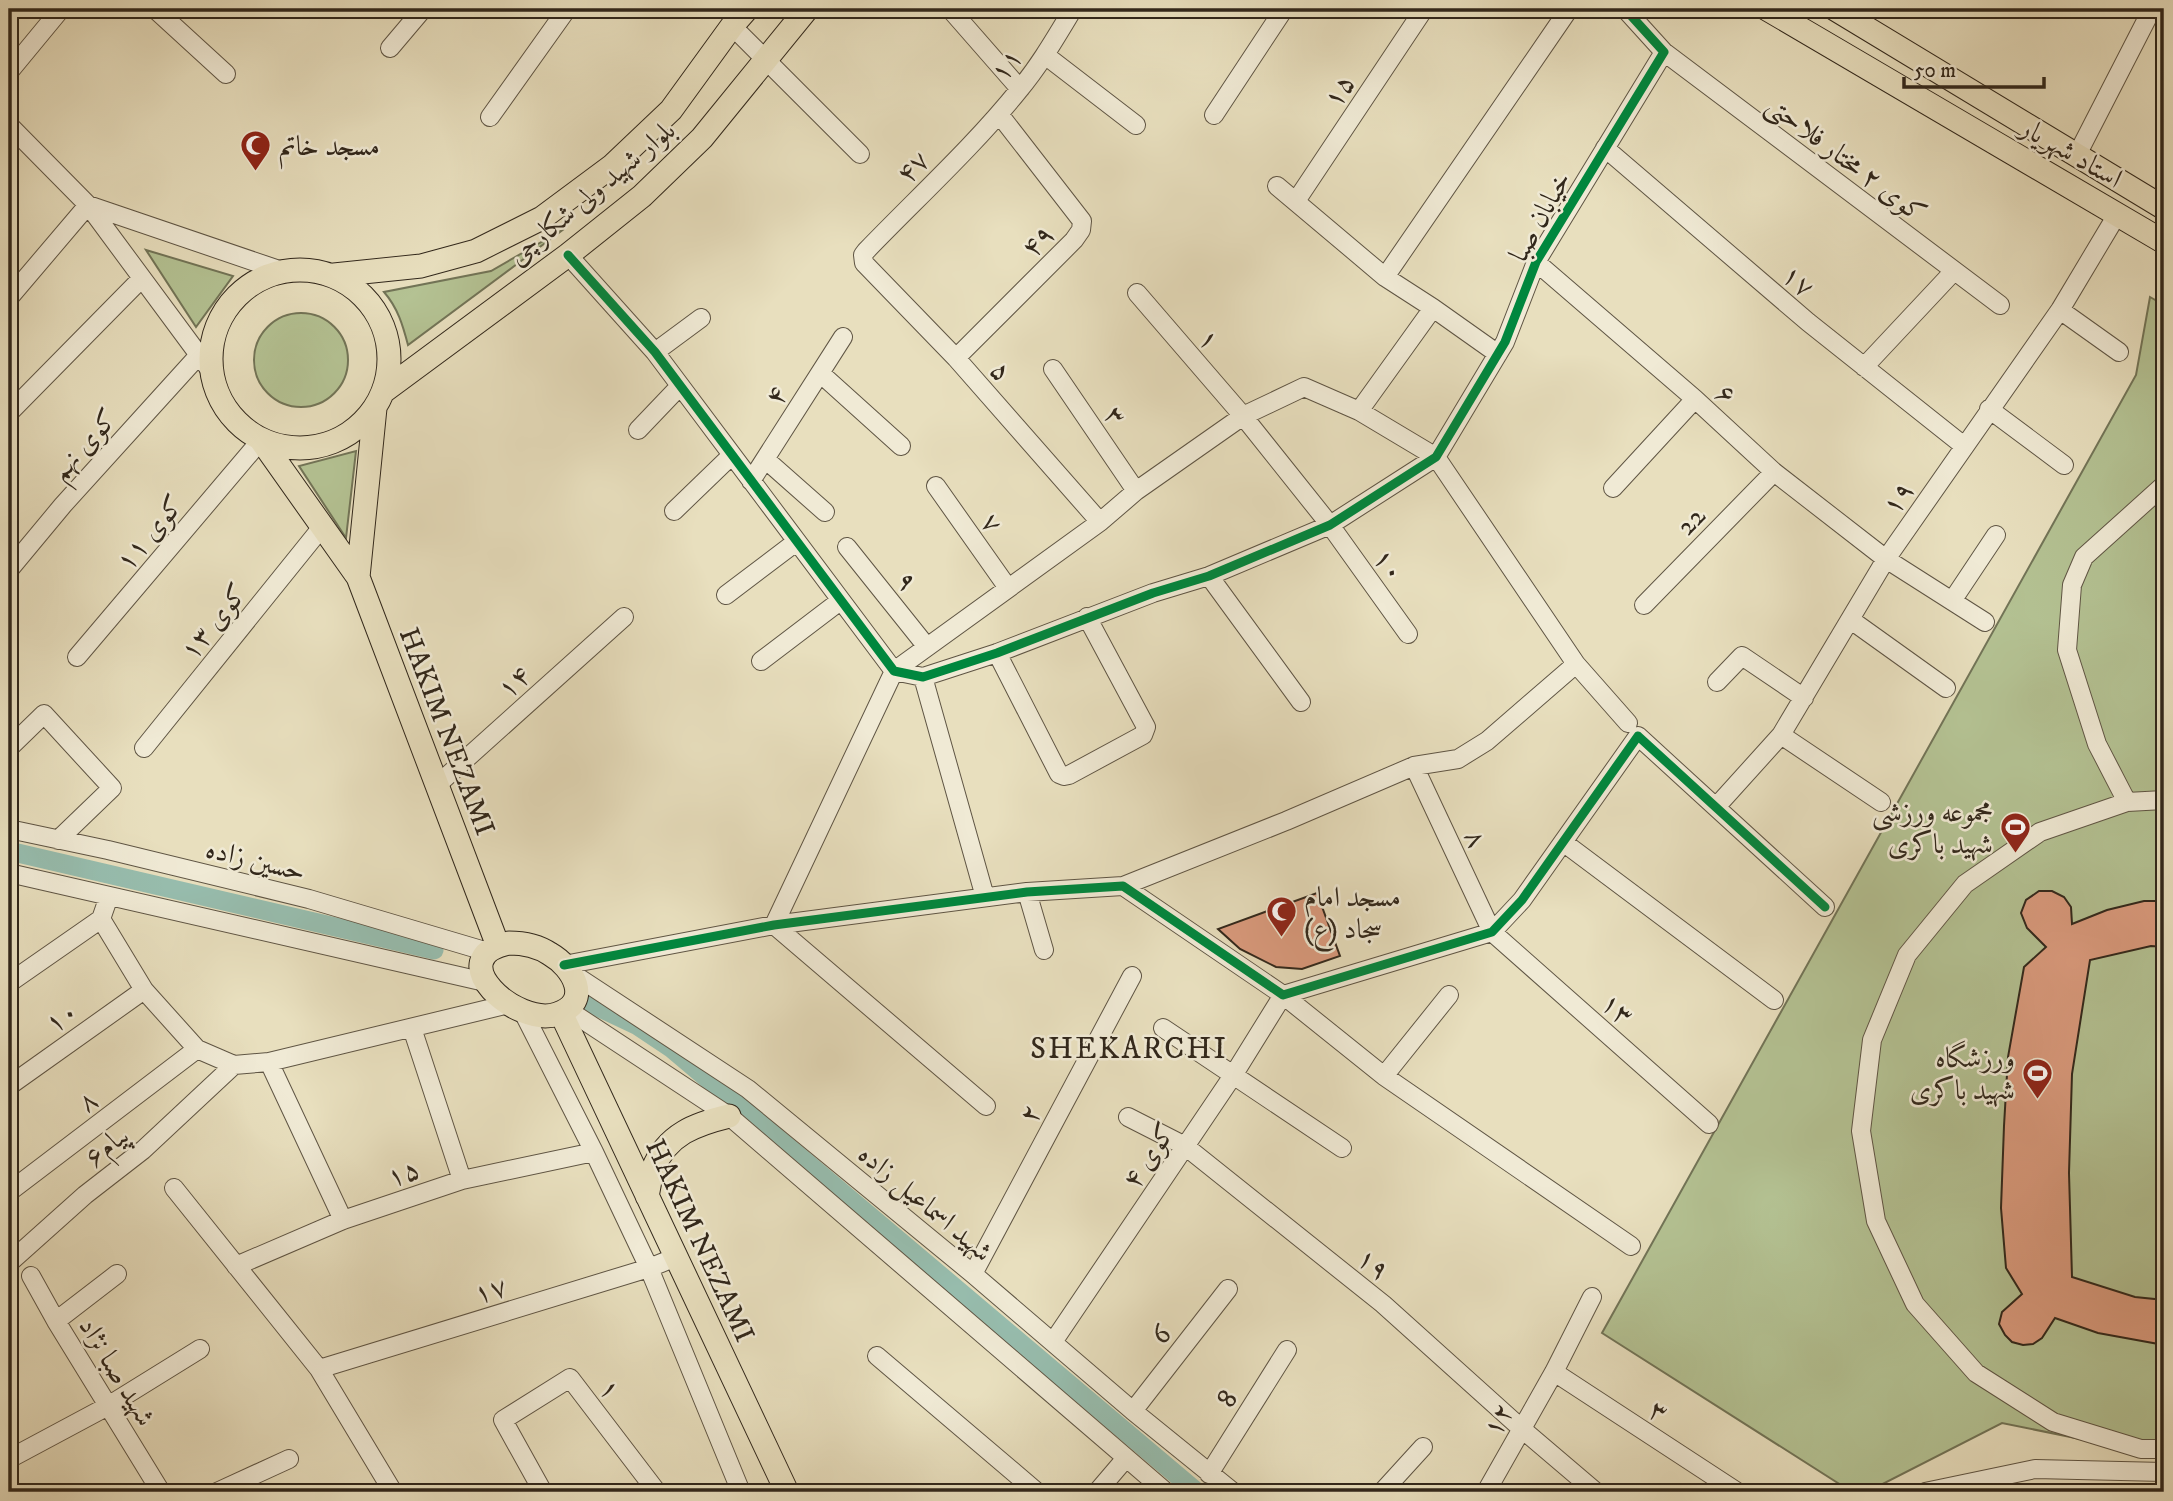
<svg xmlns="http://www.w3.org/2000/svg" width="2173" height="1501" font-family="'IM FELL DW Pica',Amiri,serif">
	<rect width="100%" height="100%" fill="#e8dfbe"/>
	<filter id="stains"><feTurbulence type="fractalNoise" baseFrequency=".00286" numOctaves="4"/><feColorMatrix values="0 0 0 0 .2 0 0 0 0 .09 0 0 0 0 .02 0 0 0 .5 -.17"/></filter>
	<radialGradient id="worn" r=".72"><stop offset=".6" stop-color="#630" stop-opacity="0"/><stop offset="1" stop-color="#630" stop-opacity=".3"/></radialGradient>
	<path fill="#b4c293" stroke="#727457" stroke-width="2" d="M564 229 408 345C403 326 398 308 384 292L491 271Z
		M146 250 233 276 196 327Z
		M2150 297 2164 305V1456L2002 1423 1867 1492H1852L1602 1333 2136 375Z
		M254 360a47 47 0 1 1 94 0a47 47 0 1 1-94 0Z
		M356 451 346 538 299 466Z"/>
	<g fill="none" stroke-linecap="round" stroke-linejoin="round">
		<path stroke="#97bdae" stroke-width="19" d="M9 851 434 950
			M583 1000 638 1026 671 1048 1197 1492"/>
	</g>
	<path fill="#db9b7e" stroke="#31271b" stroke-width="2" d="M2039 891H2052L2064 897 2071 907 2072 924 2107 910 2144 901H2164V947L2151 946 2090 960 2072 1074 2069 1173 2072 1277 2135 1297 2164 1300V1345L2098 1333 2055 1318 2042 1338 2033 1344 2023 1345 2012 1342 2005 1335 1999 1324 2002 1312 2022 1294 2006 1268 2001 1208 2004 1126 2008 1057 2024 967 2046 947 2027 928 2021 913 2026 900Z
		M1317 893 1340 956 1302 969 1276 967 1240 949 1218 929Z"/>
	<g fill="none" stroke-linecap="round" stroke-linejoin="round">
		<defs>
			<path id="minor" d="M155 9 226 74
				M950 9 1020 89
				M1073 9C1056 37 1040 65 1019 90 974 146 916 199 866 251L863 255 864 263 956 358 1100 522
				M732 26 860 154
				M390 48 423 9
				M1664 52 2000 305
				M1045 55 1136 125
				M9 72 61 9
				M1214 115 1284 9
				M490 117 567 9
				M9 125 88 205 210 370
				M1605 148 1808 322 1964 446
				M2077 155 2152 9
				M1277 186 1385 277 1433 308 1498 354
				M1296 201 1424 9
				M88 205 282 271
				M568 255 655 352 894 671 923 677 997 653 1153 593 1209 576 1330 525 1436 457 1505 342 1536 262 1664 52 1625 9
				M1536 262 1695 399 1774 472 1886 559 1985 622
				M1385 277 1569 9
				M1137 293 1243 416 1330 525 1408 634
				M9 298 88 205
				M2060 310 2119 352
				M655 352 701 318
				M956 358 1074 240 1081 230 1082 221 999 114
				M1864 367 1954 271
				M1053 369 1136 491
				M820 373 901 446
				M1989 409 2064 465
				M1359 411 1433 308
				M9 413 142 278
				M638 430 680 386
				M765 459 825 512
				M751 481 843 337
				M936 486 1008 588
				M1613 488 1695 399
				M674 511 732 455
				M847 547 927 647
				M9 570 63 505 199 355
				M1209 576 1301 702
				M726 595 796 542
				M1952 601 1996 535
				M1644 605 1774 472
				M1851 620 1946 688
				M997 653 1059 774 1064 776 1069 775 1143 735 1146 727 1087 617
				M77 657 261 440
				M761 661 840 601
				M923 677 985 897
				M1717 682 1742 656 1804 698
				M1781 735 1881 802
				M9 748 44 714 112 788 58 840
				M144 748 322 527
				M1414 766 1492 932 1709 1124
				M437 785 624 617
				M2164 800 2127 802 2040 832 1965 884 1907 955 1872 1040 1861 1131 1876 1221 1915 1304 1976 1373 2053 1422 2141 1449H2164
				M2127 802 2097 744 2067 650 2072 585 2084 557 2164 485
				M1716 807 1781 735 1886 559 2060 310 2118 213
				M9 829 108 850 309 899 488 952
				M1563 842 1774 1000
				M9 873 485 982
				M1123 886 1286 821 1414 766 1458 759 1487 741 1576 664 1628 723
				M1027 892 1044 950
				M109 896 101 919 144 990 197 1049 234 1065 269 1062 509 1004
				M564 965 774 925 1027 892 1123 886 1283 995 1492 932 1522 900 1638 736 1825 907
				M570 972 748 1089 973 1274 1133 1411 1233 1492
				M9 983 101 919
				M522 1010 594 1152 649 1268 741 1492
				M568 1010 729 1116 1166 1492
				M412 1028 462 1180
				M1163 1028 1342 1148
				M269 1062 343 1220
				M1384 1076 1449 995
				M9 1086 144 990
				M986 1106 774 925 894 671 1100 522 1136 491 1243 416 1304 387 1359 411 1436 457 1576 664
				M1128 1117 1185 1146 1383 1304 1522 1429 1596 1492
				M174 1188 319 1369 393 1492
				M9 1192 197 1049
				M9 1263 85 1195 143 1150 234 1065
				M236 1266 343 1220 462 1180 594 1152
				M973 1274 1132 976
				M31 1276 56 1321 161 1492
				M56 1321 117 1274
				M1053 1342 1234 1074 1283 995 1384 1076 1631 1246
				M877 1356 1037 1492
				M319 1369 649 1268 676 1257
				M1554 1372 1736 1491
				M1133 1411 1228 1289
				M9 1459 108 1406 200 1349
				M1209 1474 1287 1350
				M217 1492 289 1459
				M543 1492 503 1420 570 1378 657 1492
				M1097 1492 1126 1458
				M1382 1492 1423 1447
				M1486 1492 1554 1372 1592 1297
				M1925 1492 2035 1469 2164 1472"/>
			<path id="major" d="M1767 9 2164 242
				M1835 9 2164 208
				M211 359a89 89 0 1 1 178 0a89 89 0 1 1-178 0Z
				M334 275 421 266 476 251 542 218 612 166 671 110 732 26 747 9
				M384 391 568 255 642 196 702 138 807 9
				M261 440 358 577 498 946
				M358 577 375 408
				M509 943C523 943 538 946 550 954 573 967 593 1002 557 1014 517 1028 439 958 509 943Z
				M561 1013 787 1492
				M647 1196C649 1188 650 1177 653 1169 667 1134 696 1124 729 1116"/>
		</defs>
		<use href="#minor" stroke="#5f5544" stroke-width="20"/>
		<use href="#major" stroke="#31271b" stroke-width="25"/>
		<use href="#minor" stroke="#f0ead5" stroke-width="18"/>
		<use href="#major" stroke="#e8dfbe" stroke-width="23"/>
		<defs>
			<path id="cycleway" d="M568 255 655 352 894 671 923 677 997 653 1153 593 1209 576 1330 525 1436 457 1505 342 1536 262 1664 52 1625 9
				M564 965 774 925 1027 892 1123 886 1283 995 1492 932 1522 900 1638 736 1825 907"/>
		</defs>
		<use href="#cycleway" stroke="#f0ead5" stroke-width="13"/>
		<use href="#cycleway" stroke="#00873e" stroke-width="9"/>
	</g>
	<defs>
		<symbol id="mosque-pin" viewBox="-11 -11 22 30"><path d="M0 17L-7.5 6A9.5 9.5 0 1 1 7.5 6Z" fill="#8f2418" stroke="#f0ead5"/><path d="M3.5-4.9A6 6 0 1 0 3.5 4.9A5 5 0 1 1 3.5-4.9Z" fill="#fff"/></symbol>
		<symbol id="stadium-pin" viewBox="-11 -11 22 30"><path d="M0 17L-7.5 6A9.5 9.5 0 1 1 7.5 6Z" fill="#8f2418" stroke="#f0ead5"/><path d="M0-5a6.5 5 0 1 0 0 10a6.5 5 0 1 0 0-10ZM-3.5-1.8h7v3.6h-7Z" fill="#fff"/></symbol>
	</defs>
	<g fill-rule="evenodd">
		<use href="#mosque-pin" x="238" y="128" width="35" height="47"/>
		<use href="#stadium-pin" x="1998" y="810" width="35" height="47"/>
		<use href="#mosque-pin" x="1264" y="894" width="35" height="47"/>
		<use href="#stadium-pin" x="2020" y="1056" width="35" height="47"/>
	</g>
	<g text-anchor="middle" stroke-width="5" stroke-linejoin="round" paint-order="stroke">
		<g font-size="28" fill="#31271b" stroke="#f0ead5">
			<text transform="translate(1005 64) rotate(-53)" y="10">۱۱</text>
			<text transform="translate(1338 90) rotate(-57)" y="10">۱۵</text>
			<text transform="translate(2072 152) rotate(30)" y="10">استاد شهریار</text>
			<text transform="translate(1847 158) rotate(37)" y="10">کوی ۲ مختار فلاحتی</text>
			<text transform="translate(912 166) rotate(-46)" y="10">۴۷</text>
			<text transform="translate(591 192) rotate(-40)" y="10">بلوار شهید ولی شکارچی</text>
			<text transform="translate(1539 216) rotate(-61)" y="10">خیابان صبا</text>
			<text transform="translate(1037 240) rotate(-46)" y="10">۴۹</text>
			<text transform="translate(1799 280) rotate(41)" y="10">۱۷</text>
			<text transform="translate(1210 338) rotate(49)" y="10">۱</text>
			<text transform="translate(1002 370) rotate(49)" y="10">۵</text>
			<text transform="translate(1727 393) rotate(42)" y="10">۶</text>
			<text transform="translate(775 395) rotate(-57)" y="10">۴</text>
			<text transform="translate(1116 415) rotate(56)" y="10">۳</text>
			<text transform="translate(83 444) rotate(-48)" y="10">کوی نهم</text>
			<text transform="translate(1897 497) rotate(-55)" y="10">۱۹</text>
			<text transform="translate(1690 520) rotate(-46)" y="10">22</text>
			<text transform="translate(993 522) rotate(55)" y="10">۷</text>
			<text transform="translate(149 532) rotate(-50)" y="10">کوی ۱۱</text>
			<text transform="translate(1390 564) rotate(54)" y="10">۱۰</text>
			<text transform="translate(908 580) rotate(51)" y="10">۹</text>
			<text transform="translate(213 621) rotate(-51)" y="10">کوی ۱۳</text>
			<text transform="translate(513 681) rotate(-42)" y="10">۱۴</text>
			<text transform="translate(448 731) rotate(69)" y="10">HAKIM NEZAMI</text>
			<text transform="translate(1477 838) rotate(65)" y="10">۸</text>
			<text transform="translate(256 859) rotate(14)" y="10">حسین زاده</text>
			<text transform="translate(1618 1008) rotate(42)" y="10">۱۳</text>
			<text transform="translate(61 1016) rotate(-35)" y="10">۱۰</text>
			<text transform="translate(87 1100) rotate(-37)" y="10">۸</text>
			<text transform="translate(1029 1113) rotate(-62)" y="10">۲</text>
			<text transform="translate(106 1145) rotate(-39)" y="10">۶پیام</text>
			<text transform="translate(1148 1155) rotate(-56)" y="10">کوی ۴</text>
			<text transform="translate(403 1172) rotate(-19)" y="10">۱۵</text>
			<text transform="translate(926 1202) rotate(40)" y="10">شهید اسماعیل زاده</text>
			<text transform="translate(701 1240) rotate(65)" y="10">HAKIM NEZAMI</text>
			<text transform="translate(1374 1263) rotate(39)" y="10">۱۹</text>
			<text transform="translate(490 1289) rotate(-17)" y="10">۱۷</text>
			<text transform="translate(1160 1334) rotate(-52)" y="10">6</text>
			<text transform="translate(118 1371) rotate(59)" y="10">شهید صبا نژاد</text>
			<text transform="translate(611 1388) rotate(53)" y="10">۱</text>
			<text transform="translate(1226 1398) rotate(-58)" y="10">8</text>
			<text transform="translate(1659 1410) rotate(33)" y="10">۳</text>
			<text transform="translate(1497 1419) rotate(-61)" y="10">۱۲</text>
		</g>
		<g font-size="28" fill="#31271b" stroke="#f0ead5" text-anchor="start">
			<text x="279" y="155">مسجد خاتم</text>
			<text x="1993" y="821" text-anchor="end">مجموعه ورزشی<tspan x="1993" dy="32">شهید باکری</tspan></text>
			<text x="1304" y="906">مسجد امام<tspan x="1304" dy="32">سجاد (ع)</tspan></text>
			<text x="2015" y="1067" text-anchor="end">ورزشگاه<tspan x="2015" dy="32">شهید باکری</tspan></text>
		</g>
		<g font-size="30" letter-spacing="2" fill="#31271b" stroke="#f0ead5">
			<text x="1129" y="1058">SHEKARCHI</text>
		</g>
	</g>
	<rect width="2173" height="1501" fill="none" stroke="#e8dfbe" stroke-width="35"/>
	<rect x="10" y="10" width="2152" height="1480" fill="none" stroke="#31271b" stroke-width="3.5"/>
	<rect x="18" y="18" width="2138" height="1466" fill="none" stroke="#31271b" stroke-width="2"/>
	<path d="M1904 77v10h140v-10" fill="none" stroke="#31271b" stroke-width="3.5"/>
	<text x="1914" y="77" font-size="21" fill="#31271b" stroke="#f0ead5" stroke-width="5" paint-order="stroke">50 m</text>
	<rect width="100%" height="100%" filter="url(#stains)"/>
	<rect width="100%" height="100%" fill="url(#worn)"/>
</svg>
